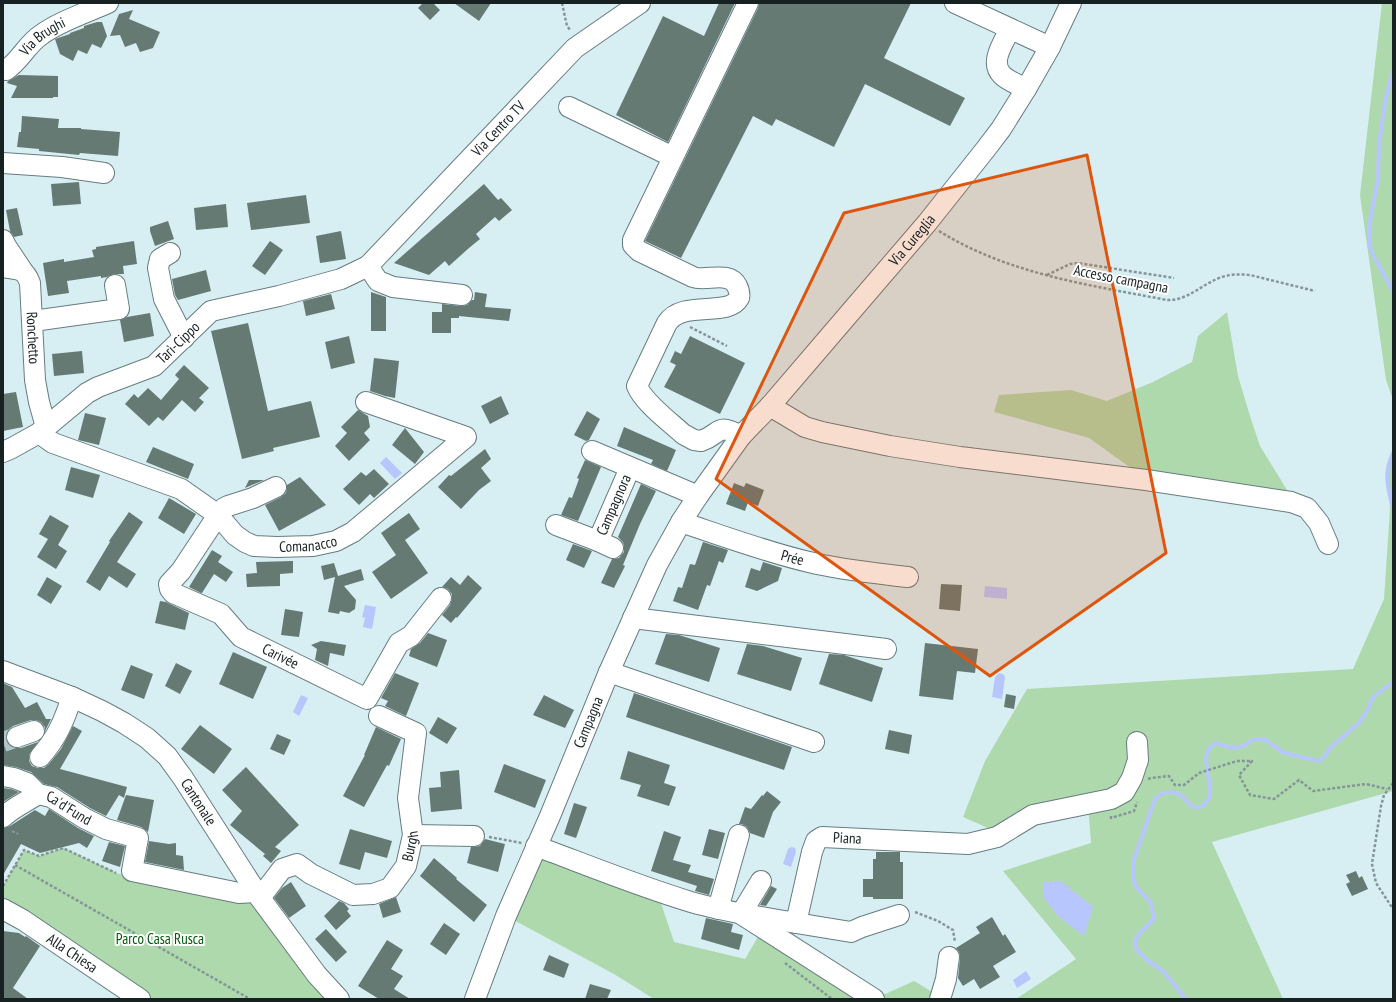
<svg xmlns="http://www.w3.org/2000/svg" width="1396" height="1002" font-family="'PT Sans Narrow',sans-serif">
	<rect width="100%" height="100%" fill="#d7eff3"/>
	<path fill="#aed9ac" d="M1382 3H1393V400L1386 380 1360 195Z
		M1227 312 1238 376 1250 416 1260 446 1287 490 1230 491 1182 478 1131 468 1089 438 994 412 999 395 1071 390 1107 401 1153 382 1192 362 1198 336Z
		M1388 460H1393V791L1212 842 1283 999H1016L1076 959 1003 871 1091 843 1088 804 997 832 963 817 985 761 1027 689 1353 669 1384 599 1390 509Z
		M536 846 657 891 674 942 745 959 766 923 883 995 914 981 944 999H654L614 974 506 916Z
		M63 848 119 874 256 892 339 999H140L3 909V886L24 850 39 856Z"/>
	<path fill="#b7c7fe" d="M386 457 402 473 395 479 380 463Z
		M985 586 1007 588V599L984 597Z
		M365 605 376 607 372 629 363 627 365 618 362 617Z
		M999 673 1003 674 1005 677 1002 699 992 697 995 677Z
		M301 695 308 698 299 716 293 712Z
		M791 847 795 848 796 852 791 867 783 864 788 849Z
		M1061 881 1093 907 1084 936 1060 918 1043 897V882Z
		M1026 971 1031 979 1017 988 1013 980Z"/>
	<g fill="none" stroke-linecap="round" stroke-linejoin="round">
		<path stroke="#b7c7fe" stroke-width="4" d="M1393 71 1385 102 1379 144 1378 179 1369 226V245L1373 255 1393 291
			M1393 453C1383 474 1388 487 1393 509
			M1186 999 1163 971 1147 960 1135 948V940L1139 934 1153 920V913L1151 903 1136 887 1133 877V862L1155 799C1163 791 1174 790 1183 797 1187 800 1189 807 1195 807 1197 808 1202 806 1204 805 1206 802 1210 798 1210 795 1212 778 1197 752 1216 743L1232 748 1244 746 1253 739H1264L1284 753 1319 761 1323 758 1332 746 1358 724 1367 711 1373 697 1393 682"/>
	</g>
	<path fill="#667a74" d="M423 3H433L440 10 430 20 418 8Z
		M454 3H491L479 21Z
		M719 3H735L668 142 616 115 663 16 704 36Z
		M759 3H911L884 58 965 98 950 126 865 84 834 147 776 119 772 126 753 116 681 258 645 241 758 8Z
		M133 10 129 19 160 32 153 48 140 52 136 43 125 47 120 35 110 36 119 14Z
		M97 22H102L107 36 101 48 92 44 87 54 78 50 73 61 60 54 55 39 70 34V33L84 28V26Z
		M19 75 58 76V97H53V98H11L17 86 7 83 8 81Z
		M22 116 59 119 58 128H81V129L120 132 118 156 80 153 79 155 39 151V149L17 147 19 132H21Z
		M79 182 81 204 53 206 51 184Z
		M484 184 498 200 501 198 512 210 499 221 495 217 476 234 480 239 469 248 449 266 445 261 429 275 394 263Z
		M306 195 310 223 251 230 247 203Z
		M226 204 228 227 196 230 194 208Z
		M17 208 23 235 14 237 10 231 6 210Z
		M168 221 174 239 155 246 150 231V227Z
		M341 231 346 259 320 263 316 236Z
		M134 241 137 264 123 266 124 274H114L107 277 101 278V276L67 281 69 293 48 296 43 263 64 259V262L94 257 92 250 96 249V247Z
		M270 241 283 250 265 275 252 266Z
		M206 270 211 291 178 300 175 295 172 279Z
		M371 292 386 297V331H371Z
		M475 292 487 294 485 307 511 309 509 321 459 316V318H451V333H432V312H442V304L461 306 467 305 472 300H474Z
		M331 294 335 309 306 316 303 301Z
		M150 313 154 336 124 342 120 320 127 317Z
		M248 323 268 411 311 401 320 437 273 448 274 451 242 459 211 331Z
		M349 336 355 363 331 369 325 342Z
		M690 336 745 363 720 414 664 387 676 365 670 362 675 351 681 354Z
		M82 351 84 373 54 376 52 354Z
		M374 358 399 361 395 398 385 396 370 391Z
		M184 365 209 388 199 398 204 402 195 412 182 400 163 421 158 417 149 426 125 404 134 394 138 398 148 388 161 400 179 379 175 375Z
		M16 392 23 427 3 431V394Z
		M501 396 509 414 490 424 481 406Z
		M358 410 368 416 370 427 364 433 370 440 349 461 335 446 347 433 341 427Z
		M587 411 600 419 589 440 586 441 574 435Z
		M85 413 106 418 99 445 78 440Z
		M624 427 676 450 667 471 651 464 653 460 617 446Z
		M405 428 424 452 415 464 392 445Z
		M153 447 194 464 188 479 146 462Z
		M485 449 491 459 481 468 491 481 479 490 461 509 438 487 449 475 451 476Z
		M585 460 601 467 578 521 561 515 569 497 572 498 579 479 577 478Z
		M71 467 100 475 93 498 65 490Z
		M374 469 389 484 374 498 370 494 359 505 343 489 361 472 366 476Z
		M300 477 326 505 279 531 265 505 281 497 286 493 287 485Z
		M249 480H264L245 488Z
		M734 483 744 487 746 483 764 490 758 506 748 502 745 511 726 504Z
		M641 484 656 491 640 524 623 565 625 566 614 588 601 583 612 559 619 558 624 552V547L623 542 618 537Z
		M169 498 196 514 184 534 158 518Z
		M129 512 143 522 117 562 136 574 127 588 109 576 100 591 86 582 110 542 109 541Z
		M409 513 420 529 405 540 428 573 391 599 372 572 396 555 381 533Z
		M50 515 69 526 58 545 67 551 56 569 37 557 48 539 39 534Z
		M703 542 728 550 723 563 719 561 710 586 707 585 698 610 673 601 678 587 682 588 690 564 695 565Z
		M573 544 592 551 584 568 566 560Z
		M212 550 222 556 218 562 233 572 226 582 214 574 202 593H201L189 587Z
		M293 561V573L280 574V586L247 587 246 574 257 573 256 562Z
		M763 562 782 568 778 581 757 591 745 587 751 568 760 571Z
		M334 563 338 576 361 569 364 580 344 586 356 600 355 609 349 613 340 611 339 614 328 612 335 577 324 580 321 566Z
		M468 575 482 588 457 618 456 617 451 623 442 615 450 605 452 599V594L448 589 442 587 451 577 460 585Z
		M47 577 62 586 51 604 37 595Z
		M941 584 962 585 960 611 939 609Z
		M160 601 166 602 189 613 185 630 155 623Z
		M285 609 303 612 299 637 281 635Z
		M428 633 447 640 437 667 409 656 411 649 420 643Z
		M666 634 679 635 720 648 709 682 655 664Z
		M321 641 346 645 344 656 330 653 328 666 315 660 317 649 311 645Z
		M925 643 978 649 975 673 957 671 953 700 919 696Z
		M747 644 763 646 802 658 791 691 737 674Z
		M233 652 267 667 253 699 219 684Z
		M829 654 844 655 883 668 872 702 819 684Z
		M176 663 192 671 180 694 165 686Z
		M131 665 153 674 144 699 121 690Z
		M395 673 419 683 406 716 385 706 388 701 381 698Z
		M3 683 12 687 25 708 37 702 46 719H51L45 731V727L41 722 36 720H31L13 726 9 729 6 735V741L9 745 15 748H21L38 742 29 755V761L32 766 38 768H44L49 764 61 749 73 726 82 731 60 769 127 787 124 798 119 795 106 816 90 808 57 787 44 784 31 772 16 767 3 765Z
		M634 693 792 747 784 770 626 717Z
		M1006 694 1016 696 1014 709 1004 707Z
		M544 695 574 710 565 728 533 715Z
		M438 717 457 728 447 744 429 733Z
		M200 725 232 749 214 774 181 749Z
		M376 727 401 739 389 766 387 765 364 807 343 796 365 755H364Z
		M889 730 912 735 909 754 885 749Z
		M277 734 291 740 284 755 270 749Z
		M628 751 670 765 664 783 676 787 669 806 637 796 641 785 620 779Z
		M504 764 546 780 535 808 494 792Z
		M246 767 299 825 275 847 281 851 271 863 263 856 265 854 230 825 242 811 222 790Z
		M459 770 462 809 431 812 429 788 441 787 440 772Z
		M3 788 11 789 19 792 3 802Z
		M767 791 781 802 773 812 764 838 750 833 747 827 742 824H739L745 807 751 809 762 795 763 796Z
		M126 795 154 800 148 832 141 827 117 820Z
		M574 803 587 807 576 838 564 834Z
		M49 809 78 828 94 836 87 848 79 843 40 853 21 844 3 875V828L10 826 35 810 45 816Z
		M350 829 392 841 387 858 365 852 360 870 339 864Z
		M709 829 725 833 718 859 702 855Z
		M664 831 681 837 673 860 691 865 688 872 714 879 709 895 695 891 697 886 651 871Z
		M485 839 505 844 498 872 467 863 471 847 480 846Z
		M149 841 169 844 176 843V855L183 856 184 870 145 862Z
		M109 842 125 846 120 867 102 861Z
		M876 852H900V862H903V899H873V897H863V879H873V859H876Z
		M434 858 457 878 456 879 487 905 474 922 420 876Z
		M1356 871 1359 878 1362 876 1368 889 1352 896 1346 884 1350 882 1346 875Z
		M291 882 306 906 289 918 274 898 282 888Z
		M771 886 777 889 766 906 760 905Z
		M396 897 401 912 383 918 379 904Z
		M339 901 344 903 349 909 347 911 351 916 336 930 324 916Z
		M992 917 1003 936 1005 934 1016 952 993 966 1000 977 980 989 974 979 963 986 958 978 960 958 959 952 956 948 980 933 976 927Z
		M706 918 733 924 731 932 743 935 739 950 701 939Z
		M444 923 460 934 446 955 430 944Z
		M326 929 347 952 336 962 315 939Z
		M3 931 19 933 25 937 26 936 40 946 13 988 28 999H3Z
		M387 940 403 950 391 969 403 976 394 989 410 999H379L358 986Z
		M549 955 569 964 564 978 543 970Z
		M590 984 611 990 607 999H585Z"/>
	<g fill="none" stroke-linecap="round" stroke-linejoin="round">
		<path stroke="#b1c6c9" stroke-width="20" stroke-dasharray="20 10" stroke-linecap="butt" d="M3 742 17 737"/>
		<defs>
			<g id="minor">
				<path d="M955 3 1050 47"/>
				<path d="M1010 29C1004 42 989 62 1002 75 1008 81 1019 85 1026 89"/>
				<path id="s1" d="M6 70C20 61 27 44 41 35 58 22 88 12 108 3"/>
				<path d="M569 107 673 157"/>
				<path d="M3 163 62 167 104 173"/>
				<path d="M3 240 6 246 22 270"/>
				<path d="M170 253 160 259 158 268 164 299 184 338"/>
				<path d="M368 266 378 281 393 287 462 295"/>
				<path id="s2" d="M3 267C18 270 24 267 30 283L35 380 39 402 46 427"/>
				<path d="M33 321 119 309 115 285"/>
				<path d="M770 406 805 427 822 432 890 446 960 457 1146 480 1291 502 1307 508 1319 523 1328 544"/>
				<path id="s3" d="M39 433 53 443 181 489 218 515 235 535 245 542 254 546 277 547 313 546 336 541 353 532 466 437 366 402"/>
				<path d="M741 436C715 422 722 434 701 441L694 440 683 434C670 422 643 402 637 386L667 323C683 299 728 318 739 298 740 294 739 290 737 286 729 270 706 282 693 277L639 251 633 245V240L748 3"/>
				<path d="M592 451 698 496"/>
				<path id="s4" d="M3 452 12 448 39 433 87 393 98 387 154 366 211 311 279 296 341 279 368 266 575 48 640 3"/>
				<path id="s5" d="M276 487 253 498 228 506 224 508 218 515 181 571 169 584 170 589 173 593 221 614 241 637 367 699 399 643 411 636 441 598"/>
				<path id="s6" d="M681 522C723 536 766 552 809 562 841 570 875 573 908 577"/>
				<path d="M556 525 598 541"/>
				<path id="s7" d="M613 548 598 541 630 468"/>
				<path d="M633 618 886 649"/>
				<path id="s8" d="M3 671 72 697 102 711 124 723 147 738 167 756 183 778 260 898 317 975 339 999"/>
				<path d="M609 672 814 742"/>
				<path d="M17 737 34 731"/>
				<path d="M40 757C57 738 64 721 72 697"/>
				<path id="s9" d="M3 776 14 778 27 783 38 794 51 797 84 818 106 829 138 838 132 871 239 893 256 892"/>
				<path d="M3 817C14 807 26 802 38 794"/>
				<path d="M413 835 474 836"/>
				<path id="s10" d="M536 846C587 865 638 886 691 902 725 912 761 917 796 923L812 852 816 841 822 837 968 844 997 837 1033 815 1111 799 1124 792 1132 778 1138 760 1137 742"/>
				<path d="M761 881 741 914 874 999"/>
				<path id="s11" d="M260 898 282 869 297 864 311 874 353 895 373 894 390 888 406 866 413 835 408 798 416 733 379 716"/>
				<path id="s12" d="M3 909 23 920 140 999"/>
				<path d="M718 909 739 835"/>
				<path d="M796 923 851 932 862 927 899 915"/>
				<path id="s13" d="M475 999 506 916 550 816 609 672 657 565 681 522 698 496 741 436 770 406 848 315 927 223 985 150 1001 129 1026 89 1050 47 1071 3"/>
				<path d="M940 999 946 979 949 957"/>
			</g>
		</defs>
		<use href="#minor" stroke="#677c80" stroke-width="22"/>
		<path stroke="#849699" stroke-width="2.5" stroke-dasharray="3 2" stroke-linecap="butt" d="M562 3 567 26 571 31
			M939 231C1008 274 1089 285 1167 300 1188 301 1203 283 1222 277 1231 274 1240 274 1250 275L1315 291
			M1047 275 1070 264 1078 263 1174 278
			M690 327 727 346
			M1148 779 1151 778 1169 776 1175 785H1184L1199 773 1237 761H1252L1239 775 1250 795 1274 799 1299 780 1313 791 1366 784 1387 789
			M1393 783 1384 795 1381 806 1372 864 1376 883 1393 909
			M1111 816V818L1134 811 1137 802
			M12 831 18 834
			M489 837 522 843
			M15 865 250 999
			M3 886 24 850 39 856 63 848 116 873
			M915 912 938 921 953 930 955 942
			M785 963 832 999"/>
		<use href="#minor" stroke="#fff" stroke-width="20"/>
	</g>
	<path fill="#de560d" fill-opacity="0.2" stroke="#de560d" stroke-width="3" stroke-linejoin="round" d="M1087 155 1166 553 990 676 716 479 844 213Z"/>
	<g text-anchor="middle" stroke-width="4" stroke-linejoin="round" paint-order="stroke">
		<g font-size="15" fill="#182122" stroke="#fff">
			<text dy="5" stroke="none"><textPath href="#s1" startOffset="50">Via Brughi</textPath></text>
			<text dy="5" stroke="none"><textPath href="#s4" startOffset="608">Via Centro TV</textPath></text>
			<text dy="5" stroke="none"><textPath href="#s13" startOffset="885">Via Cureglia</textPath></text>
			<text transform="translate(1121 279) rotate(11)" y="5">Accesso campagna</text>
			<text dy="5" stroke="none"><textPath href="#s2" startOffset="89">Ronchetto</textPath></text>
			<text dy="5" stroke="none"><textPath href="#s4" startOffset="209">Tarì-Cippo</textPath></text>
			<text dy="5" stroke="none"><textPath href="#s7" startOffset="56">Campagnora</textPath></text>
			<text dy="5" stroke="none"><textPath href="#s3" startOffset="301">Comanacco</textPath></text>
			<text dy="5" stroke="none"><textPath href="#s6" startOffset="117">Prée</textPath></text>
			<text dy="5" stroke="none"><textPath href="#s5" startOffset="287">Carivée</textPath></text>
			<text dy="5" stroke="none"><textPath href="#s13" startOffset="299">Campagna</textPath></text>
			<text dy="5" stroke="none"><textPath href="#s8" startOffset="242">Cantonale</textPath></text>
			<text dy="5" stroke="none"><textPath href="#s9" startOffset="75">Ca'd'Fund</textPath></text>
			<text dy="5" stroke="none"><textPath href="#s10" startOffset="389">Piana</textPath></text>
			<text dy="5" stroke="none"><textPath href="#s11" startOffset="202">Burgh</textPath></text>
			<text dy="5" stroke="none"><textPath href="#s12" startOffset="82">Alla Chiesa</textPath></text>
		</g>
		<g font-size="15" fill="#03580c" stroke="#fff">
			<text x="160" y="944">Parco Casa Rusca</text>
		</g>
	</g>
	<rect width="1396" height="1002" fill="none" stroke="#182122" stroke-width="8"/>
</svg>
